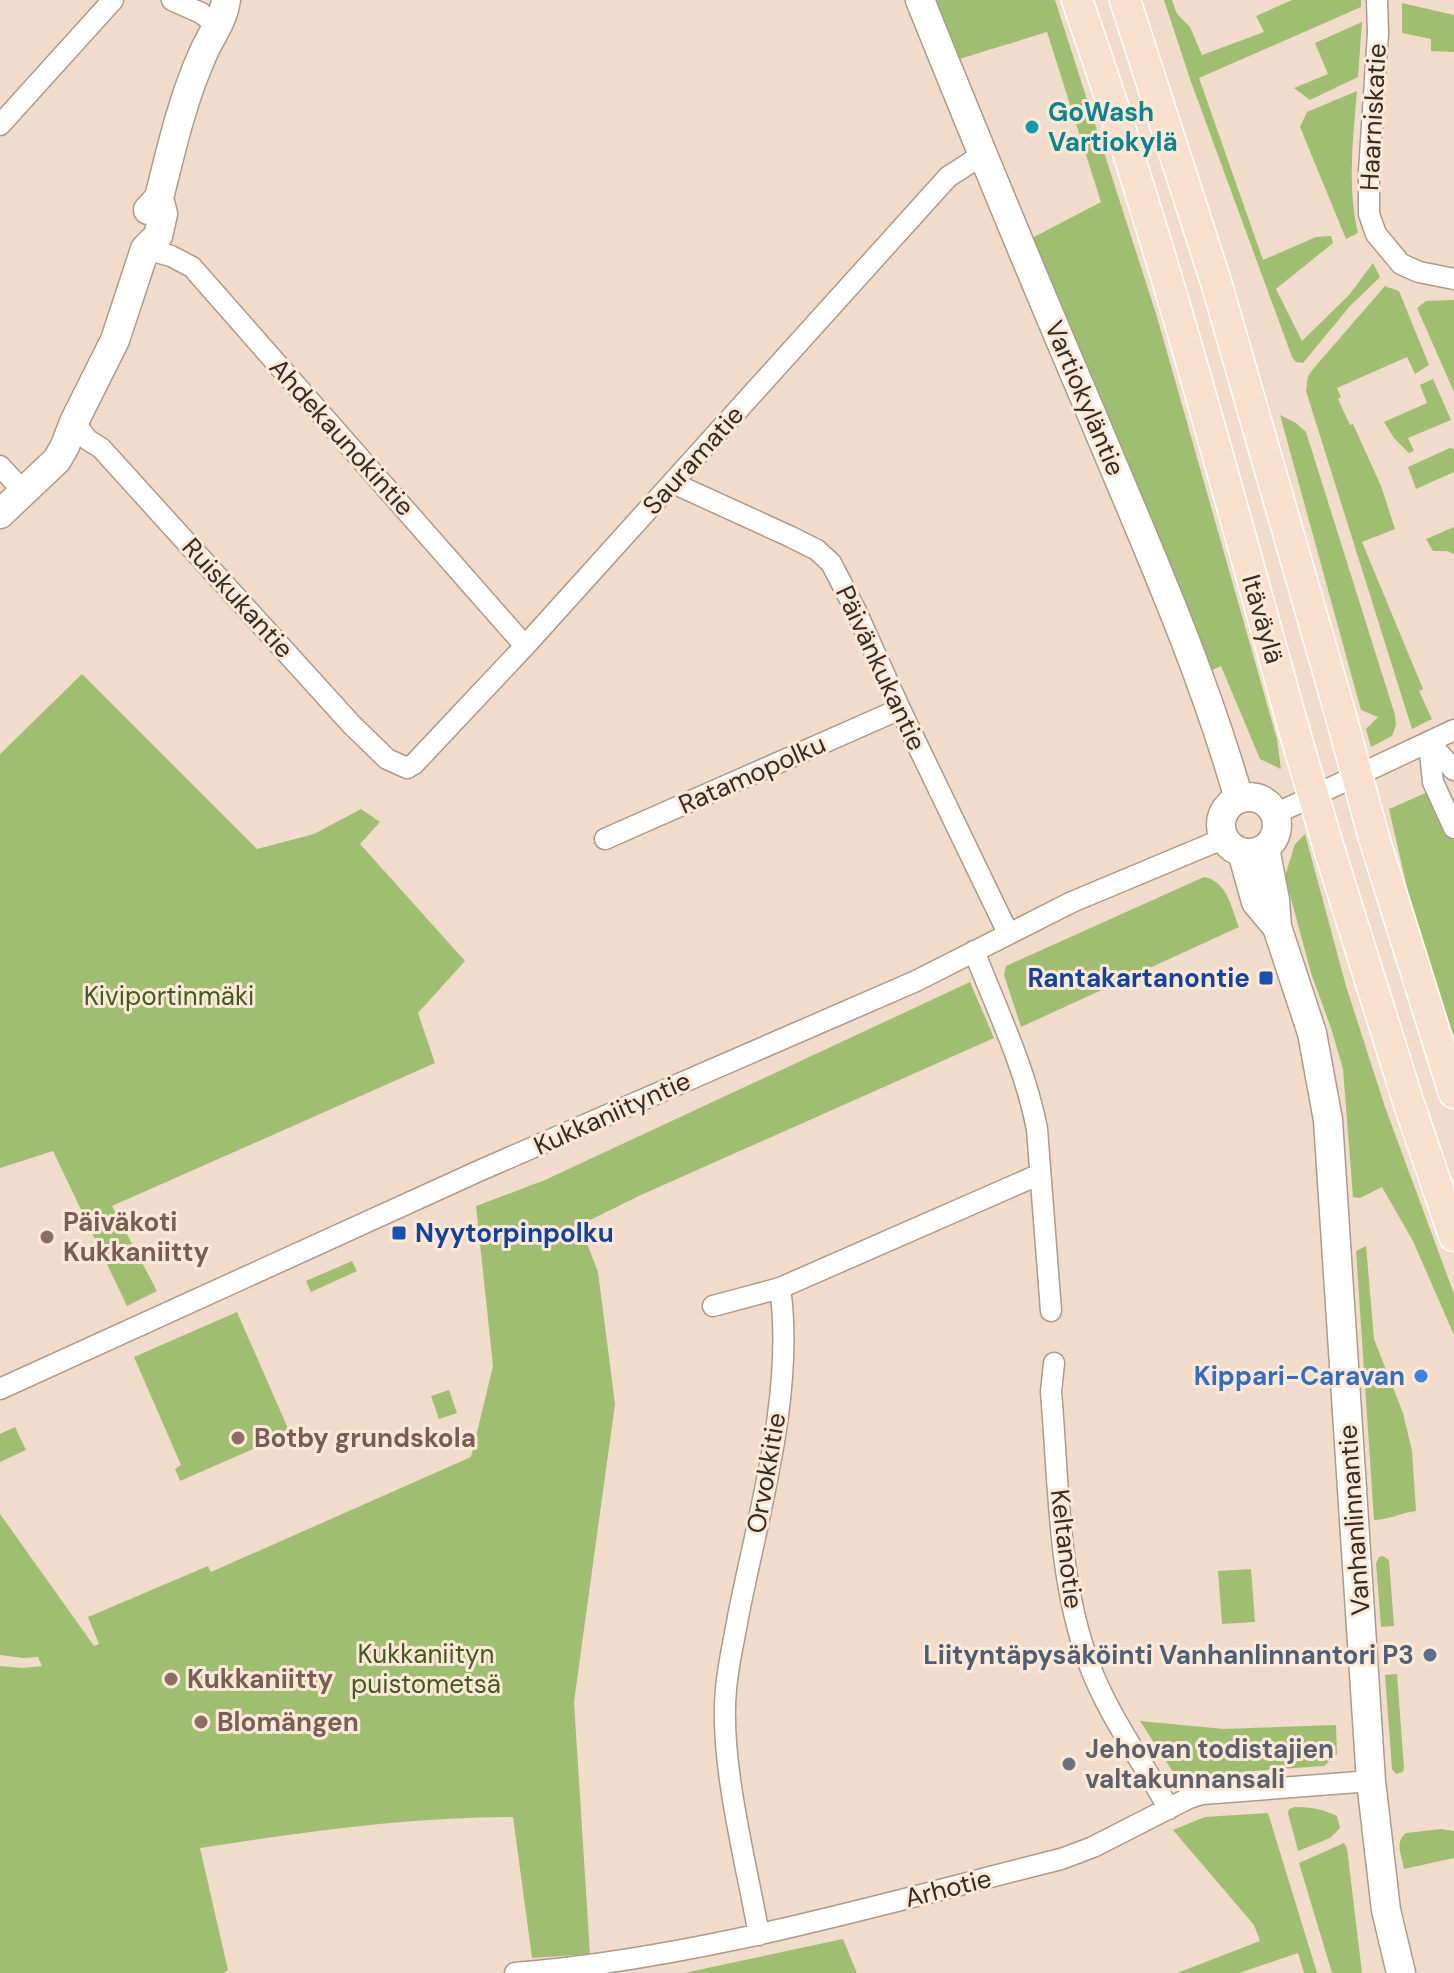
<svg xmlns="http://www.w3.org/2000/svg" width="1454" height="1973" font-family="'DM Sans',sans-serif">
	<rect width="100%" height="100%" fill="#f1dccb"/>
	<path fill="#9fbe71" d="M932 0H1055L1157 317 1277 739 1281 769 1260 759 1221 666 1212 670 1032 238 1101 202 1047 32 956 60Z
		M1164 0H1172L1177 14 1190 27 1202 55 1264 32 1256 16 1292 0H1361V7L1199 78 1263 260 1316 237 1331 236 1333 243 1276 289 1302 341 1349 295 1373 263 1380 277 1350 306 1303 363 1296 362 1292 357 1190 79Z
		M1402 3 1454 15V52L1431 51V39L1402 33Z
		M1362 22 1358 77 1310 100 1294 88 1328 74 1315 43Z
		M1357 91C1353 139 1347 186 1358 233L1346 239 1300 127 1307 112Z
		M1385 286 1399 291 1429 365 1415 374 1407 357 1337 388 1341 397 1338 399 1350 425 1353 424 1381 486 1395 529 1362 542 1423 689 1419 691 1432 719 1412 729 1306 391 1308 376 1313 369Z
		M1454 300V392L1417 308 1426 301Z
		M1433 379 1451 420 1408 438 1414 451 1409 453 1394 438 1384 422 1427 403 1420 385Z
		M1280 415 1296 423 1306 432 1395 715 1396 725 1392 736 1371 747 1366 729 1378 717 1361 710Z
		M1450 448 1454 449V472L1416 489 1408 467Z
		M1454 527V554L1447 551H1433L1426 539Z
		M82 674 257 849 314 834 361 809 380 822 360 844 465 961 418 1013 435 1063 112 1206 157 1291 127 1306 53 1151 0 1168V754Z
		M1430 791 1454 840V1043L1408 892 1389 809Z
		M1305 834 1346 986 1385 1107 1454 1294V1335L1413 1241 1382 1187 1360 1198 1353 1197 1343 1069 1331 1028 1311 973 1285 876 1295 844Z
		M1204 877C1227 881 1231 907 1239 927L1021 1027 1004 975 1006 966Z
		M970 982 994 1038 641 1195 580 1225 598 1272 615 1404 574 1702 590 1954 532 1958 513 1817C408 1817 304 1832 200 1848L228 1970 224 1973H0V1666L22 1668 42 1666 38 1657 24 1658 0 1655V1514L94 1646 99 1644 88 1617 208 1566 211 1572 471 1457 493 1366 476 1206 545 1180Z
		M1366 1246 1374 1339 1403 1413 1412 1451 1416 1511C1400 1513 1392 1519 1374 1520L1356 1251Z
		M352 1261 357 1271 311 1292 306 1281Z
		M237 1312 290 1433 180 1481 175 1469 181 1465 134 1357Z
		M449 1390 457 1413 439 1419 431 1396Z
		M15 1427 26 1450 0 1462V1434Z
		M1383 1556 1389 1560 1394 1626 1381 1627 1376 1563 1379 1557Z
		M1251 1569 1255 1622 1222 1624 1218 1571Z
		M1397 1674 1404 1768 1403 1772 1396 1774 1392 1769 1385 1675Z
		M1140 1721 1224 1729 1336 1725 1337 1754 1324 1766 1184 1776 1173 1772Z
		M1295 1807C1311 1807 1322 1809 1337 1816L1340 1828 1330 1838 1298 1851 1288 1813 1289 1809Z
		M1268 1813 1317 1973H1304L1298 1953 1239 1973H1177L1260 1941 1254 1925 1173 1830 1205 1817Z
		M1441 1829 1454 1831V1858L1404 1869C1402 1856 1394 1842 1406 1833Z
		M1344 1843 1347 1848 1362 1973H1332L1299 1863Z
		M843 1939 857 1973H684Z"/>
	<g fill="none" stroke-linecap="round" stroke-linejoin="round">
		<defs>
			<path id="street" d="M172 0 201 13 218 26
				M1377 0 1378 33 1369 172V214L1376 234 1401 264 1419 272 1454 279
				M0 125 113 0
				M145 249 171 256 192 267 525 646
				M74 422 88 440 101 448 352 725 387 759 407 768 414 764 525 646 948 177 982 155
				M0 466 24 492
				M673 483 789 536 817 550 831 563 856 611 900 709 1008 933
				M1429 742 1433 782 1454 828
				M1429 742 1454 770
				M1275 814 1454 730
				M605 839 900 709
				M974 951C997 1010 1025 1067 1037 1129L1051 1311
				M713 1306 780 1288
				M1054 1363 1051 1392C1059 1482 1057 1577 1089 1664 1108 1715 1142 1761 1169 1809
				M0 1389 481 1170 916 981 1072 902 1225 838
				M759 1935C746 1861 719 1762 726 1689 728 1665 734 1641 738 1617 758 1515 795 1392 780 1288L1038 1175
				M515 1973C701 1958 881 1904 1061 1859L1093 1847 1189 1798 1202 1794 1371 1781"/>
			<path id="secondary" d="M920 0C976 139 1033 277 1092 415 1145 542 1201 666 1239 799
				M148 210 159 198C171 150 182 101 202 56 210 36 223 22 226 0
				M0 514 57 460 65 446 74 422 115 340 145 249 158 236 163 214 159 198
				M1221 825a28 28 0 1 1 56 0a28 28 0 1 1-56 0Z
				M1265 848 1275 900 1277 927 1312 1033 1328 1120 1371 1781 1386 1910 1401 1973
				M1242 852 1256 902 1277 927"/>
			<path id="primary" d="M1077 0C1161 239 1226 485 1294 730
				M1125 0 1216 282 1340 713
				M1374 838 1454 1093
				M1330 852 1408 1101 1454 1236"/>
		</defs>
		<use href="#street" stroke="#ad9a8a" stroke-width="23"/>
		<use href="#secondary" stroke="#ad9a8a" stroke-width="31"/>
		<use href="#primary" stroke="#fff" stroke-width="33"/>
		<use href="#street" stroke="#fff" stroke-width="20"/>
		<use href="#secondary" stroke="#fff" stroke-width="28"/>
		<use href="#primary" stroke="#f9dfcd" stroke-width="30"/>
		<defs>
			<path id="primary-bridge" d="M1340 713 1374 838
				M1294 730 1330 852"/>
		</defs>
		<use href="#primary-bridge" stroke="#fff" stroke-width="33" stroke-linecap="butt"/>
		<use href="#primary-bridge" stroke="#f9dfcd" stroke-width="30"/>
	</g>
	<circle fill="#0f9aa8" stroke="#fee9d8" stroke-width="3" cx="1032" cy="127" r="8"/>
	<g fill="#1a4fb4" stroke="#fee9d8" stroke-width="3">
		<rect x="1258" y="970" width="16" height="16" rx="4"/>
		<rect x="391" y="1225" width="16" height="16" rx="4"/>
	</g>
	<g fill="#8d6e63" stroke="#fee9d8" stroke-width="3">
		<circle cx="47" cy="1237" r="8"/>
		<circle cx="238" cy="1438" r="8"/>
		<circle cx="171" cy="1679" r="8"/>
		<circle cx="201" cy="1722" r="8"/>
	</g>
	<circle fill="#3f7fe0" stroke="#fee9d8" stroke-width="3" cx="1421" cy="1376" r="8"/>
	<circle fill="#5c6f8a" stroke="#fee9d8" stroke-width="3" cx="1430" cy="1655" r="8"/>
	<circle fill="#6b7280" stroke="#fee9d8" stroke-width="3" cx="1069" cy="1764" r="8"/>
	<g text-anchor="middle" stroke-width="6" stroke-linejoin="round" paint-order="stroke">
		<g font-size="26" font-weight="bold" fill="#0d838f" stroke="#fee9d8" text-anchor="start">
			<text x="1048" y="121">GoWash<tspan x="1048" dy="30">Vartiokylä</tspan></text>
		</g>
		<g font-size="26" fill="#342c25" stroke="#fee9d8">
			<text transform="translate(1373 117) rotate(-87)" y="9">Haarniskatie</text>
			<text transform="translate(1085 398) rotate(67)" y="9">Vartiokyläntie</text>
			<text transform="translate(342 437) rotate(48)" y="9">Ahdekaunokintie</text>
			<text transform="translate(693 460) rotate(-48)" y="9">Sauramatie</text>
			<text transform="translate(238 598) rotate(48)" y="9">Ruiskukantie</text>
			<text transform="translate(1263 619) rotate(74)" y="9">Itäväylä</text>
			<text transform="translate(881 668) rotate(65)" y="9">Päivänkukantie</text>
			<text transform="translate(752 774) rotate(-24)" y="9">Ratamopolku</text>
			<text transform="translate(612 1113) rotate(-24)" y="9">Kukkaniityntie</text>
			<text transform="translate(766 1473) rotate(-80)" y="9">Orvokkitie</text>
			<text transform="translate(1354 1520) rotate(-94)" y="9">Vanhanlinnantie</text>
			<text transform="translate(1067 1549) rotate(83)" y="9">Keltanotie</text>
			<text transform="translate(948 1888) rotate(-14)" y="9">Arhotie</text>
		</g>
		<g font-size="26" font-weight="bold" fill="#164399" stroke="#fee9d8" text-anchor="end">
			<text x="1250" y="987">Rantakartanontie</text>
			<text x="415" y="1242" text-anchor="start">Nyytorpinpolku</text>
		</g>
		<g font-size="26" fill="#44591f" stroke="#fee9d8">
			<text x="169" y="1005">Kiviportinmäki</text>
			<text x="426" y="1663">Kukkaniityn<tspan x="426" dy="30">puistometsä</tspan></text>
		</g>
		<g font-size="26" font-weight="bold" fill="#785e54" stroke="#fee9d8" text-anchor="start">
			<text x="63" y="1231">Päiväkoti<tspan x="63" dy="30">Kukkaniitty</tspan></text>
			<text x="254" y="1447">Botby grundskola</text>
			<text x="187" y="1688">Kukkaniitty</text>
			<text x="217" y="1731">Blomängen</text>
		</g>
		<g font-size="26" font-weight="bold" fill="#366cbe" stroke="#fee9d8" text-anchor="end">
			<text x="1405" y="1385">Kippari-Caravan</text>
		</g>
		<g font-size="26" font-weight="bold" fill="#4e5e75" stroke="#fee9d8" text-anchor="end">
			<text x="1414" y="1664">Liityntäpysäköinti Vanhanlinnantori P3</text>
		</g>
		<g font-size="26" font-weight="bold" fill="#5b616d" stroke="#fee9d8" text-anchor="start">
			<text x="1085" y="1758">Jehovan todistajien<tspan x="1085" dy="30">valtakunnansali</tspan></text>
		</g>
	</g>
</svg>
